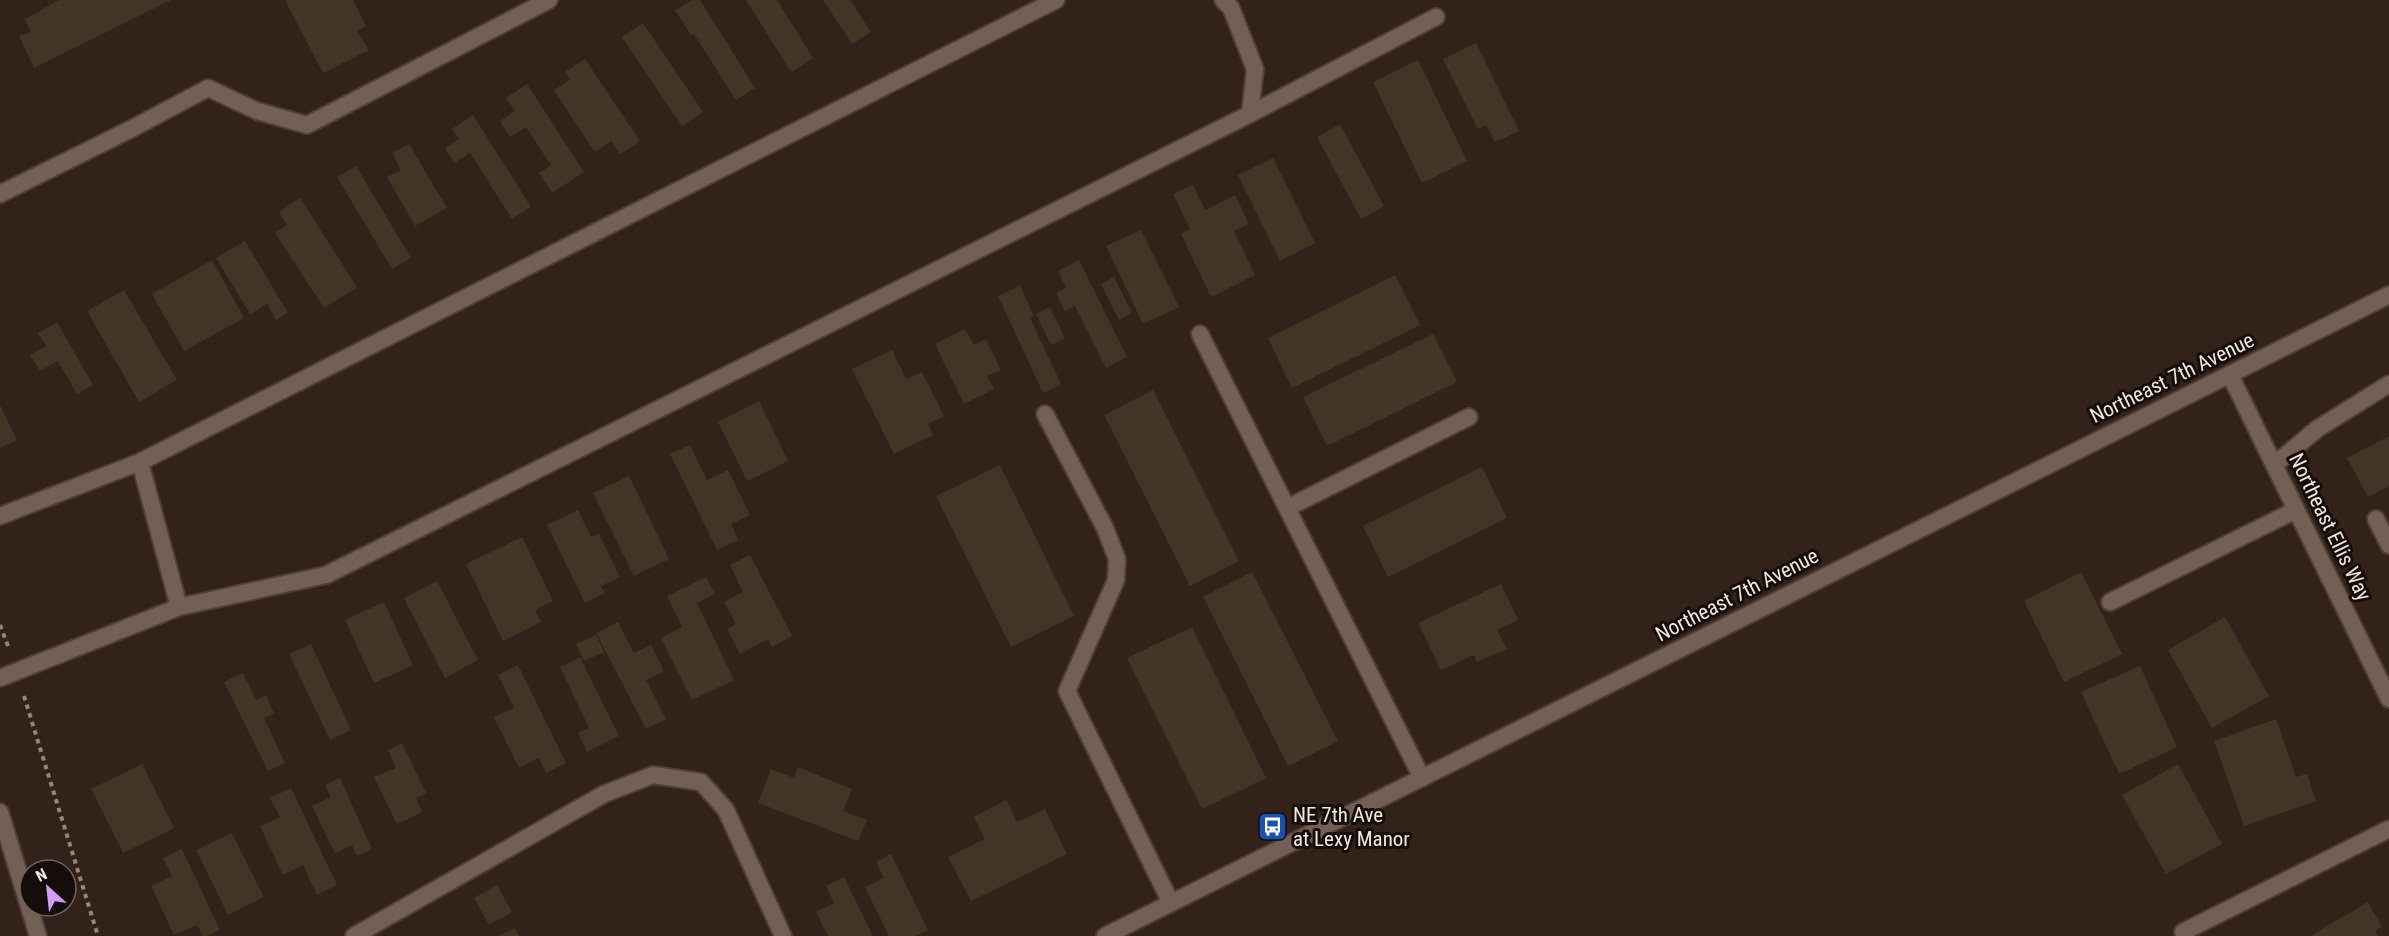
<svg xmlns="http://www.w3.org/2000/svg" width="2389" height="936" font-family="'Roboto Condensed',sans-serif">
	<rect width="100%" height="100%" fill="#332219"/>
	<path fill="#413626" d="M59 0H171L34 68 19 36 31 32 25 19Z
		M285 0H353L366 26 357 31 369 50 323 73Z
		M692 0H700L755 88 736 100 694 34 691 35 675 10Z
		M746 0H777L813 58 791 72Z
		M823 0H850L871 32 852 44Z
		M643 23 703 112 682 126 622 37Z
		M1476 43 1519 131 1495 142 1486 125 1478 129 1443 59Z
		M585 59 640 141 620 154 611 141 595 152 554 90 570 80 565 72Z
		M1418 60 1467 161 1422 183 1373 82Z
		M527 84 584 172 552 193 539 173 551 165 526 127 510 137 500 121 515 111 506 98Z
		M473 115 531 207 512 219 470 153 454 163 445 148 459 139 452 129Z
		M1340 124 1384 206 1361 219 1317 137Z
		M409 144 447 208 415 226 387 177 401 170 392 153Z
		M1273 158 1315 243 1280 261 1238 175Z
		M356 166 411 258 392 269 337 177Z
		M1193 185 1205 210 1235 195 1249 224 1234 231 1255 275 1211 297 1181 234 1190 229 1173 194Z
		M300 198 357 287 324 308 275 233 287 225 279 212Z
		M1141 230 1179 307 1143 324 1106 246Z
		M245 241 288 313 276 320 267 304 250 314 216 258Z
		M212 260 244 318 184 351 152 294Z
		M1079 260 1127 357 1106 368 1075 306 1065 311 1056 293 1066 288 1058 271Z
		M1395 275 1420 325 1292 388 1268 338Z
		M1114 277 1132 313 1119 320 1101 284Z
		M1020 286 1034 316 1030 318 1061 384 1043 393 998 296Z
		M124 290 177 380 139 402 87 311Z
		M1050 307 1065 338 1051 345 1036 314Z
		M57 322 93 385 77 394 58 361 40 371 30 355 46 346 38 333Z
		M965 329 974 345 986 339 1001 370 987 376 994 389 964 404 935 344Z
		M1433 334 1457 382 1327 446 1303 397Z
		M892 350 906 379 922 372 944 416 928 424 933 435 894 454 852 369Z
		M1153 390 1239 561 1190 586 1104 415Z
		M759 401 788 461 747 481 718 422Z
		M0 405 17 440 0 448Z
		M2389 436V486L2368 497 2347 458Z
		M690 445 707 480 728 470 750 515 731 524 738 540 717 550 670 454Z
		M1000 465 1074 616 1011 647 936 496Z
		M1482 467 1507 518 1388 577 1363 526Z
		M629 476 669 559 634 576 593 493Z
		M578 510 591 537 599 534 620 577 601 586 605 593 585 603 547 525Z
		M522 537 553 601 535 610 541 622 503 641 466 564Z
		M750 555 792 636 772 647 768 639 740 654 727 629 736 624 724 602 743 592 730 565Z
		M1252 572 1338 741 1288 766 1203 597Z
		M2081 572 2122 654 2064 682 2024 601Z
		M706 577 715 594 697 603 734 680 692 700 661 638 682 627 667 596Z
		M437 581 478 660 445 678 404 598Z
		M1501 584 1518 620 1497 630 1507 649 1477 662 1474 655 1441 670 1418 623Z
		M384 602 413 665 374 683 345 620Z
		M2225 617 2269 696 2212 728 2168 650Z
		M618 622 634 653 651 645 664 671 646 680 666 719 646 729 596 633Z
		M1192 627 1266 778 1202 809 1127 658Z
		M596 635 604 652 584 661 576 644Z
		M311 644 351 730 330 740 289 654Z
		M580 657 619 736 587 752 578 733 589 728 560 667Z
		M518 665 566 763 546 773 539 758 519 768 494 717 514 708 498 675Z
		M2140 666 2177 747 2119 774 2081 692Z
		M243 673 256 700 266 695 274 713 264 718 285 763 268 771 224 682Z
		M2276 719 2296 777 2307 774 2316 801 2244 826 2214 741Z
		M402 743 426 793 416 798 422 812 397 824 374 777 396 768 388 750Z
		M142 764 174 828 123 853 91 789Z
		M2178 764 2222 844 2166 874 2122 795Z
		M798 767 852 789 843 811 867 820 858 841 758 803 771 769 794 778Z
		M340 778 372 849 357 856 352 845 335 854 312 806 331 797 325 785Z
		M291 788 337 885 317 895 303 865 283 875 260 826 280 817 270 798Z
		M1006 800 1017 822 1045 809 1067 854 971 901 948 857 985 839 974 817Z
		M232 833 264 897 228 915 196 850Z
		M182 849 220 930 207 936H203L197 925 174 935 151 886 172 876 163 858Z
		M891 854 928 930 916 936H889L865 887 884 878 876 862Z
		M844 877 873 936H828L816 912 834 903 826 886Z
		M497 885 512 912 489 925 474 898Z
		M2368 902 2382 927 2375 930 2378 936H2310Z
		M515 928 519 936H499Z"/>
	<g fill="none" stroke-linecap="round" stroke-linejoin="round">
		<defs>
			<path id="service" d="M1250 114 1436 17
				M0 194 133 128 208 88 257 111 307 125 549 0
				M1200 334 1422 778
				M1045 414 1105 528 1117 559 1116 580 1067 691 1171 903
				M140 462 179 607
				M2274 465 2317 429 2389 384
				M1287 508 1469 417
				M0 516 140 462 1056 0
				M2376 519 2389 545
				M2110 602 2296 510
				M0 678 179 607 326 575 1250 114 1255 69 1231 8 1223 0
				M2183 932 2389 829
				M354 936 604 794 653 775 701 782 726 810 783 936"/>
			<path id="minor" d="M2230 375 2389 699"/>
			<path id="tertiary" d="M0 812 38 936
				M1105 936 2389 295"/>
		</defs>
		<use href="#service" stroke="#4e4039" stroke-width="20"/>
		<use href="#minor" stroke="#4e4039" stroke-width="20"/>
		<use href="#tertiary" stroke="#4e4039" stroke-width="20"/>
		<path stroke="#94857e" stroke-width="4" stroke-dasharray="4.5 4.5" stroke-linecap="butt" d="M0 625 8 646
			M24 696 98 936"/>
		<use href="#service" stroke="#745f55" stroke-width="16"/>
		<use href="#minor" stroke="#745f55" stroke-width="16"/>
		<use href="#tertiary" stroke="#745f55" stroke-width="16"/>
	</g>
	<defs>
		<symbol id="bus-square" viewBox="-11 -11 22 22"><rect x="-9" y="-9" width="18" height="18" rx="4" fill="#1a4fb4" stroke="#150d09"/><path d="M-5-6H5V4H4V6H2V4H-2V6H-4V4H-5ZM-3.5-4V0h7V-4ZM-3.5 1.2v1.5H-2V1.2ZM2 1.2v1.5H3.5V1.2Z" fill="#fff"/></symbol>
	</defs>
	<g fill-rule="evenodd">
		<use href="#bus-square" x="1256" y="810" width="33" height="33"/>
	</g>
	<g text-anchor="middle" stroke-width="6" stroke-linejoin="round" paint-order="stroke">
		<g font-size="21" fill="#f2e6e0" stroke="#150d09">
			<text transform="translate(2172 378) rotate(-26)" y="7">Northeast 7th Avenue</text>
			<text transform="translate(2330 527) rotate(64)" y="7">Northeast Ellis Way</text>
			<text transform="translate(1737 595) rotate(-27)" y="7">Northeast 7th Avenue</text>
		</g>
		<g font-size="21" fill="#f2e6e0" stroke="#150d09" text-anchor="start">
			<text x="1293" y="822">NE 7th Ave<tspan x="1293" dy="24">at Lexy Manor</tspan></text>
		</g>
	</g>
	<g transform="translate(48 888) rotate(333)"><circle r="28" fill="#150d09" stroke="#6d645f" stroke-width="1.5"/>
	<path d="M0-4.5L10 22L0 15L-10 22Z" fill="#d39cfc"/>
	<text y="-9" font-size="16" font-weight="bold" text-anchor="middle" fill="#f2e6e0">N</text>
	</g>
</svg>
